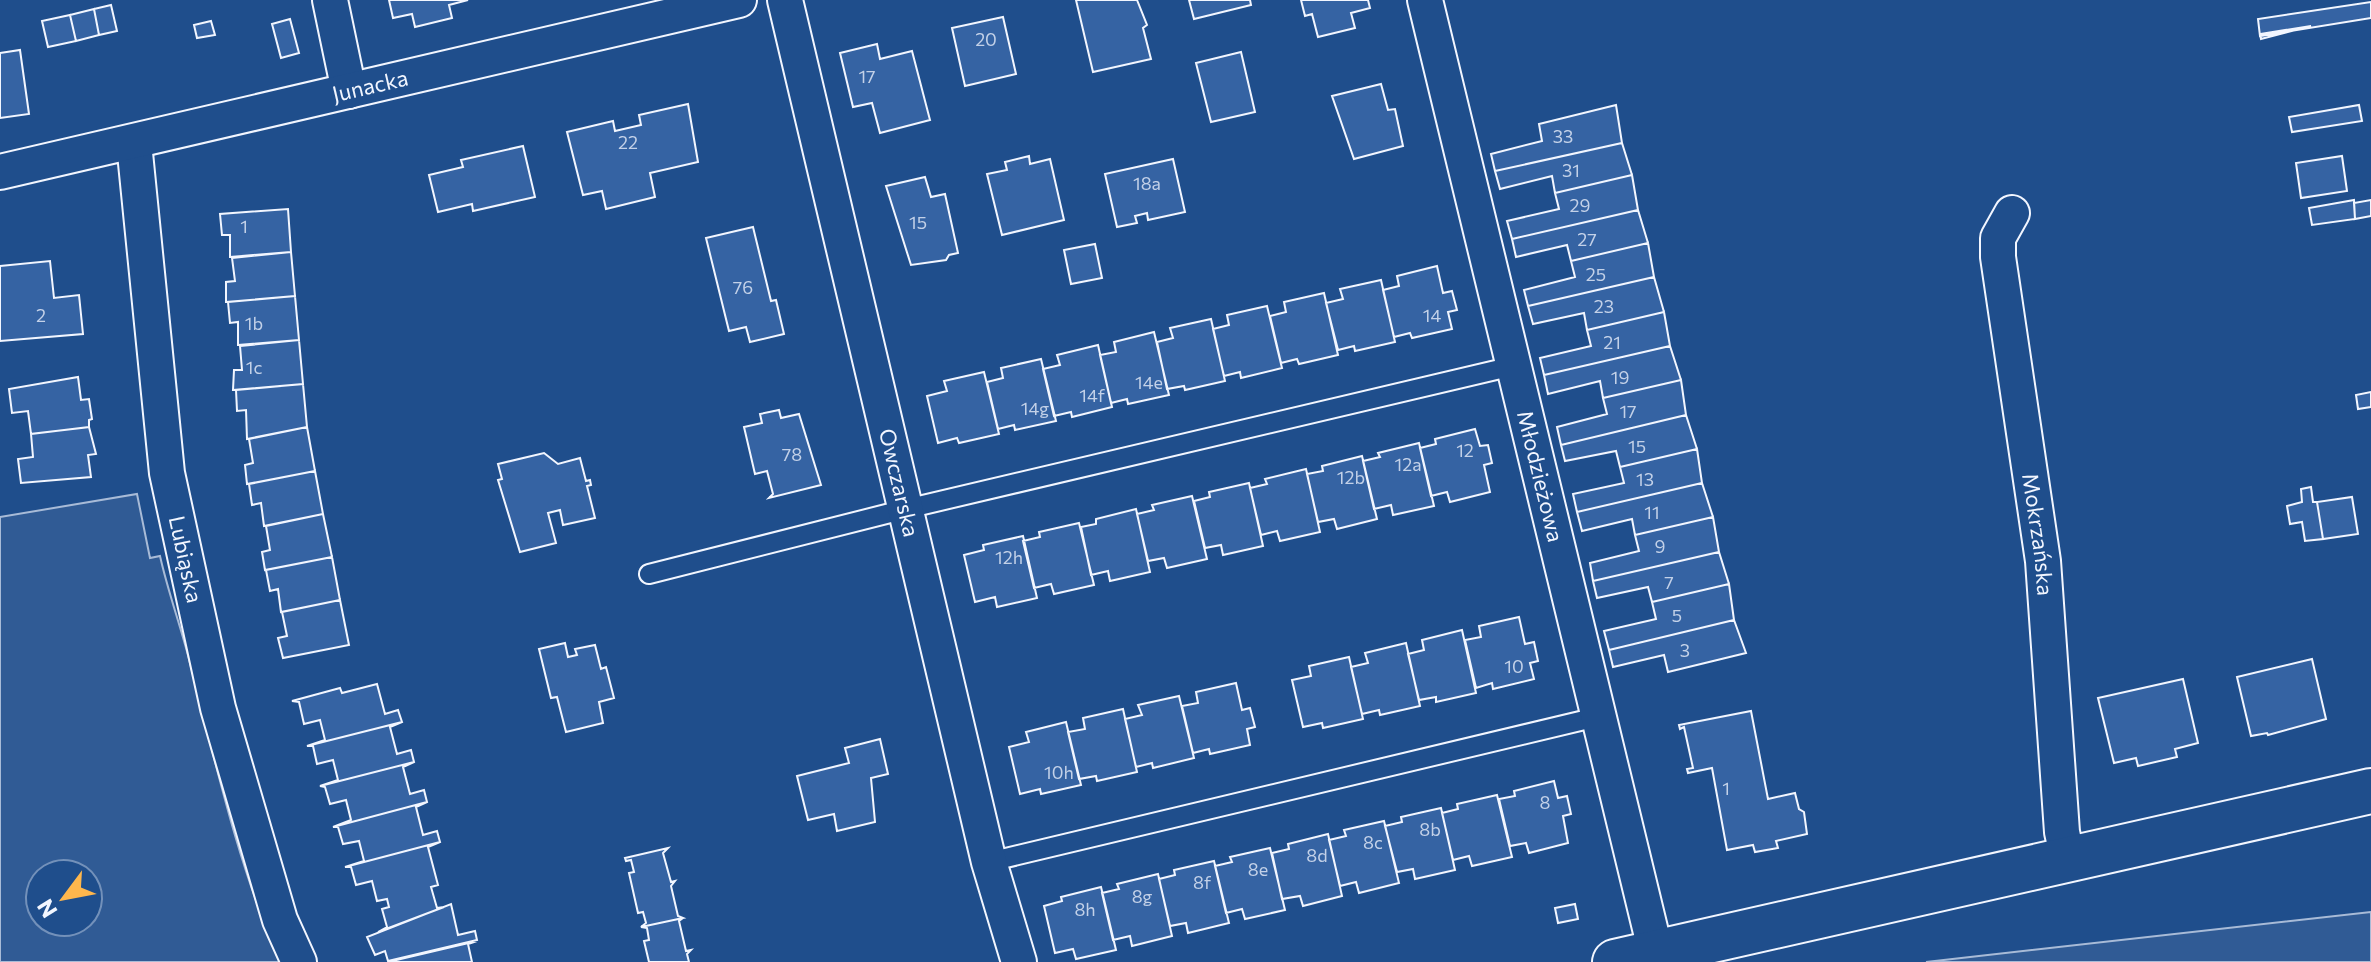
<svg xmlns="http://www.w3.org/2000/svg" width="2371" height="962" viewBox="0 0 2371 962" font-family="Commissioner,sans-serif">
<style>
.green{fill:#305b95;stroke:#a8bbd7;stroke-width:2;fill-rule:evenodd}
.building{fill:#3563a3;stroke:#f2f6ff;stroke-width:2}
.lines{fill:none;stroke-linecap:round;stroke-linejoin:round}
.lane-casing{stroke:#f2f6ff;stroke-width:22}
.street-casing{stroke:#f2f6ff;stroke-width:38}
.secondary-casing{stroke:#f2f6ff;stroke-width:48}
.lane{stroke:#1f4e8c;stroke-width:18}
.street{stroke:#1f4e8c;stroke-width:34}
.secondary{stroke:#1f4e8c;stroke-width:44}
.labels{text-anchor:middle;stroke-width:6;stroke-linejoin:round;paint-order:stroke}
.number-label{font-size:18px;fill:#c3d1e8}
.street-label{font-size:22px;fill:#f2f6ff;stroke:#1f4e8c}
</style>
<rect width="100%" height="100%" fill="#1f4e8c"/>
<path class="green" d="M137 494 150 558 160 556C168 592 181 627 190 663 216 765 238 865 280 962H0V517ZM40 874H88V922H40Z
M2371 912V962H1926Z"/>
<path class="building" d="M389 0H468L449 5 452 18 415 27 412 14 393 18Z
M1076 0H1137L1147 25 1143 28 1151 59 1093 72Z
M1189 0H1250L1251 5 1194 19Z
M1301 0H1368L1370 8 1351 13 1355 28 1318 37 1312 14 1305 16Z
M2371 2V18L2260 36 2258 19Z
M111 5 117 31 99 35 94 9Z
M94 9 99 35 76 41 70 15Z
M70 15 76 41 48 47 42 21Z
M1003 17 1016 74 965 86 952 28Z
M290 19 299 53 281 58 272 24Z
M211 21 215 35 197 38 194 25Z
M2311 26 2261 39 2260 34Z
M877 44 880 59 912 51 930 120 880 133 872 103 853 107 840 53Z
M20 50 29 114 0 118V53Z
M1241 52 1255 112 1211 122 1196 63Z
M1381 84 1388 110 1395 109 1403 146 1354 159 1332 96Z
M688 104 698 162 650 173 655 197 606 209 602 191 583 195 567 132 613 121 615 131 641 125 639 115Z
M1616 105 1622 143 1495 171 1491 154 1542 141 1539 124Z
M2359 105 2362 121 2292 132 2289 117Z
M1622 143 1632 175 1555 193 1552 176 1500 189 1495 171Z
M523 146 535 197 473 211 472 204 438 212 429 175 463 167 461 160Z
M1029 156 1030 164 1050 159 1064 220 1002 235 987 174 1007 170 1005 162Z
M2342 156 2347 191 2301 198 2296 163Z
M1173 159 1185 212 1148 220 1147 213 1135 216 1137 223 1117 227 1105 174Z
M1632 175 1638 210 1512 239 1507 221 1559 209 1555 193Z
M925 177 931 197 945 194 958 253 949 255 946 260 911 265 886 186Z
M2354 200 2355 219 2312 225 2309 208Z
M2371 200V216L2355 219 2354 203Z
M288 209 291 252 230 257V235H222L220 214Z
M1638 210 1648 243 1571 261 1567 245 1516 257 1512 239Z
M753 227 771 301 776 300 784 334 750 342 746 327 729 331 706 238Z
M1648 243 1654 277 1528 306 1524 290 1575 277 1571 261Z
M1095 244 1102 278 1071 284 1064 250Z
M291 252 295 296 226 302V282L235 281 232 258Z
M50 261 54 298 79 295 83 334 0 341V266Z
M1437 266 1443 293 1452 291 1457 310 1448 312 1452 329 1412 338 1410 333 1394 337 1383 290 1399 286 1397 276Z
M1654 277 1664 312 1587 330 1584 313 1533 324 1528 306Z
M1381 280 1395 342 1355 351 1354 346 1338 350 1326 303 1343 299 1340 289Z
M1324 293 1338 355 1299 364 1297 359 1281 363 1270 316 1286 312 1284 302Z
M295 296 299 340 238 345V322L230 323 228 302Z
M1267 306 1282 368 1241 378 1240 372 1224 376 1213 329 1229 325 1227 315Z
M1664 312 1670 346 1544 375 1540 358 1591 346 1587 330Z
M1211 319 1225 381 1185 390 1184 386 1167 389 1157 342 1173 338 1170 328Z
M1154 332 1169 395 1128 404 1127 399 1111 403 1100 355 1116 352 1114 342Z
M299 340 303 384 233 390 234 370H242L240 346Z
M1098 345 1112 407 1072 417 1071 412 1054 416 1043 369 1060 365 1057 355Z
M1670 346 1681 380 1603 398 1600 381 1548 394 1544 375Z
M1041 359 1056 421 1015 430 1014 425 998 429 987 382 1003 378 1001 368Z
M984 372 999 434 959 443 957 438 938 443 927 396 947 391 944 381Z
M78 377 81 400 89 399 92 419 89 420V427L31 434 28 411 12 413 9 389Z
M1681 380 1686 415 1561 445 1557 427 1607 414 1603 398Z
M303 384 307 427 247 439 246 410 237 411 236 390Z
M2371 392V407L2358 409 2356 395Z
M779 410 781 418 799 414 821 485 769 498 773 494 767 471 755 474 744 427 762 423 760 414Z
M1686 415 1697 449 1620 467 1616 451 1565 461 1561 445Z
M89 427 96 454 88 455 91 477 21 483 18 459 33 457 31 434Z
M307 427 315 471 247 484 245 465 253 463 249 439Z
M1475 429 1480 446 1488 445 1492 463 1484 465 1490 492 1450 502 1447 492 1431 496 1420 448 1436 444 1435 439Z
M1419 443 1434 506 1393 515 1391 505 1374 509 1363 461 1380 457 1378 453Z
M1697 449 1702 483 1577 512 1573 494 1624 483 1620 467Z
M544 453 558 464 580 458 586 481 590 480 591 485 587 486 595 518 563 525 560 510 548 513 556 543 520 552 498 480 502 479 498 464Z
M1362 456 1377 519 1337 529 1334 519 1318 522 1307 474 1323 471 1322 466Z
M1306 469 1320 532 1280 541 1277 531 1261 535 1250 488 1267 484 1265 479Z
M315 471 323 514 264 526 261 503 252 505 249 484Z
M1249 483 1263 546 1223 555 1221 545 1205 548 1194 501 1210 497 1209 492Z
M1702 483 1713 517 1635 535 1632 519 1582 531 1577 512Z
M2311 487 2313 502H2317L2323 539 2305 541 2302 522 2290 524 2287 506 2302 502 2301 489Z
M1192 496 1207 559 1167 568 1164 558 1148 561 1137 514 1154 510 1152 505Z
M2352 497 2358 534 2323 539 2317 502Z
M1136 509 1150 572 1110 581 1108 571 1091 575 1081 527 1096 524V519Z
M323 514 332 557 265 570 262 552 270 550 266 526Z
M1713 517 1719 552 1593 581 1590 563 1639 551 1635 535Z
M1079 523 1094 585 1054 594 1051 584 1034 588 1023 541 1040 537 1039 532Z
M1023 536 1037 598 997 607 995 597 975 602 964 555 984 550 983 545Z
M1719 552 1729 584 1652 602 1648 587 1597 598 1593 581Z
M332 557 340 600 281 612 278 589 270 591 266 570Z
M1729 584 1734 620 1609 650 1604 631 1656 619 1652 602Z
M340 600 349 645 283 658 278 638 287 636 282 612Z
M1519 617 1525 644 1534 642 1538 661 1530 663 1534 679 1493 689 1492 683 1476 688 1465 640 1481 637 1479 626Z
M1734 620 1746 653 1668 672 1664 655 1613 667 1609 650Z
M1462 630 1476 693 1436 702V697L1419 700 1408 654 1424 650 1422 640Z
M565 643 568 657 577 655 575 649 595 645 601 669 606 667 614 698 599 702 603 723 566 732 557 697 551 698 539 649Z
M1406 643 1420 706 1380 715 1379 710 1362 714 1351 667 1368 663 1365 653Z
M1349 657 1363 719 1323 728 1322 723 1303 727 1292 680 1311 676 1309 666Z
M2312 659 2326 719 2268 735 2267 733 2251 736 2237 677Z
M2183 679 2198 743 2175 749 2177 757 2138 766 2136 758 2114 763 2098 698Z
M1236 683 1242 710 1250 708 1255 727 1247 729 1250 745 1210 754 1209 749 1193 753 1182 706 1198 703 1196 692Z
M377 684 385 714 398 710 402 722 307 746 325 740 320 720 304 724 299 702 292 701 340 688 342 693Z
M1179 696 1194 758 1153 768 1152 763 1136 767 1125 719 1142 715 1138 705Z
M1123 709 1137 772 1097 781 1096 776 1079 779 1068 732 1085 729 1083 718Z
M1751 711 1768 799 1795 793 1799 809 1804 812 1807 834 1776 841 1778 848 1755 852 1753 845 1727 850 1712 768 1688 773 1687 769 1693 768 1684 727 1680 729 1679 725Z
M402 722 390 727 397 754 411 750 414 762 320 786 338 780 333 760 317 764 313 746H307Z
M1066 722 1081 785 1041 794 1040 789 1020 794 1009 747 1029 742 1026 732Z
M880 739 888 774 871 778 875 822 837 831 834 814 808 820 797 776 849 763 845 748Z
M414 762 403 767 410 794 424 790 427 802 333 827 351 820 346 800 330 804 325 787 320 786Z
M1554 781 1558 798 1567 796 1571 814 1563 816 1568 843 1529 853 1526 843 1510 846 1499 799 1515 796 1514 791Z
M1497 795 1512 857 1472 866 1469 856 1453 860 1442 813 1458 809 1457 804Z
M427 802 416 807 423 835 437 831 440 842 345 867 364 861 359 841 343 844 338 827H333Z
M1441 808 1455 870 1415 879 1413 869 1397 872 1385 826 1402 822 1401 817Z
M1384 821 1399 883 1359 893 1356 882 1340 886 1329 840 1346 836 1344 830Z
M1328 834 1342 896 1303 906 1300 896 1282 899 1272 853 1289 849 1288 844Z
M440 842 428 847 438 885 431 887 437 908 444 907 378 932 387 927 382 909 389 907 387 899 377 901 372 881 356 885 351 867H345Z
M668 848 663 853 671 882 675 881 671 886 678 916 683 918 641 927 646 923 643 912 638 913 629 873 634 872 631 860 626 861 625 858Z
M1270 848 1285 910 1245 919 1242 909 1226 913 1215 866 1232 862 1230 857Z
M1214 861 1229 923 1188 933 1186 923 1170 926 1159 879 1175 875 1174 870Z
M1158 874 1172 936 1132 946 1130 936 1113 940 1102 893 1119 889 1117 884Z
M1101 887 1116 950 1076 959 1073 949 1055 953 1044 906 1062 901 1061 897Z
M451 904 458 935 475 931 477 940 388 961 385 951 375 955 367 937Z
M1575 904 1578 919 1558 923 1555 908Z
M683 918 679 921 686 951 691 950 687 954 689 962H649L644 941 649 940 647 928 641 927Z
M477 941 468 944 472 962H388Z"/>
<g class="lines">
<g class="lane-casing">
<path id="lane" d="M649 574 906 509 1513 366
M989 862 1597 717"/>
</g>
<g class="street-casing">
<g id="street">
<path d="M330 0 349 91"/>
<path id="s1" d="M785 0 989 862 1019 962"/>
<path id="s2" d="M1425 0 1656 953"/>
<path id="s3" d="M134 143 167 473 218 708 280 920 299 962"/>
<path id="s4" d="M0 172 739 0"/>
<path id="s5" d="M2012 213 1998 238V257L2043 561 2062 832 2068 860"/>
</g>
</g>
<g class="secondary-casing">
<path id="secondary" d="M1615 962 2371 791"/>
</g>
<use href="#lane" class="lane"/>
<use href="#street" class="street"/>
<use href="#secondary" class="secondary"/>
</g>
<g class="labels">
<g class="number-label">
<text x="986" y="46">20</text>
<text x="867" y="83">17</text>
<text x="1563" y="143">33</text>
<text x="628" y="149">22</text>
<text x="1571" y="177">31</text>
<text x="1147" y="190">18a</text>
<text x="1580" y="212">29</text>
<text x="918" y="229">15</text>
<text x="244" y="233">1</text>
<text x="1587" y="246">27</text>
<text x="1596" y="281">25</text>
<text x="743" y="294">76</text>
<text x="1604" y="313">23</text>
<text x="41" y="322">2</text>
<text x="1432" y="322">14</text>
<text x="254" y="330">1b</text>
<text x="1612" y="349">21</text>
<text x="254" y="374">1c</text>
<text x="1620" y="384">19</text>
<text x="1149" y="389">14e</text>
<text x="1092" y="402">14f</text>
<text x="1035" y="415">14g</text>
<text x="1628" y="418">17</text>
<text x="1637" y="453">15</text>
<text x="1465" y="457">12</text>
<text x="792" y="461">78</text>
<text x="1408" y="471">12a</text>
<text x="1351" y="484">12b</text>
<text x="1645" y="486">13</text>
<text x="1652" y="519">11</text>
<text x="1660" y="553">9</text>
<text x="1009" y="564">12h</text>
<text x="1669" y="589">7</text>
<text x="1677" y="622">5</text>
<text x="1685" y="657">3</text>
<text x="1514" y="673">10</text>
<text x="1059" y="779">10h</text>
<text x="1726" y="795">1</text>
<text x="1545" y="809">8</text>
<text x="1430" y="836">8b</text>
<text x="1373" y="849">8c</text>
<text x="1317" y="862">8d</text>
<text x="1258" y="876">8e</text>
<text x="1202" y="889">8f</text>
<text x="1142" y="903">8g</text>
<text x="1085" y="916">8h</text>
</g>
<g class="street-label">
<text dy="8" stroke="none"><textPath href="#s4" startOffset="380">Junacka</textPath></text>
<text dy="8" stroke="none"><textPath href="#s2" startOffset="490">Młodzieżowa</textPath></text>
<text dy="8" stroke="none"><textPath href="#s1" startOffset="496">Owczarska</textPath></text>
<text dy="8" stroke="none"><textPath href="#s5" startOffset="328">Mokrzańska</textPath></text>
<text dy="8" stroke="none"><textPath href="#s3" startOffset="420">Lubiąska</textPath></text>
</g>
</g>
<g transform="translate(64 898) rotate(238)"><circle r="38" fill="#1f4e8c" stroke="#7391ba" stroke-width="2"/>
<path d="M0-6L14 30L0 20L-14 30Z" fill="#ffb74d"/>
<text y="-12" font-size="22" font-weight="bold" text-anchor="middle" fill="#f2f6ff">N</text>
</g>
</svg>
